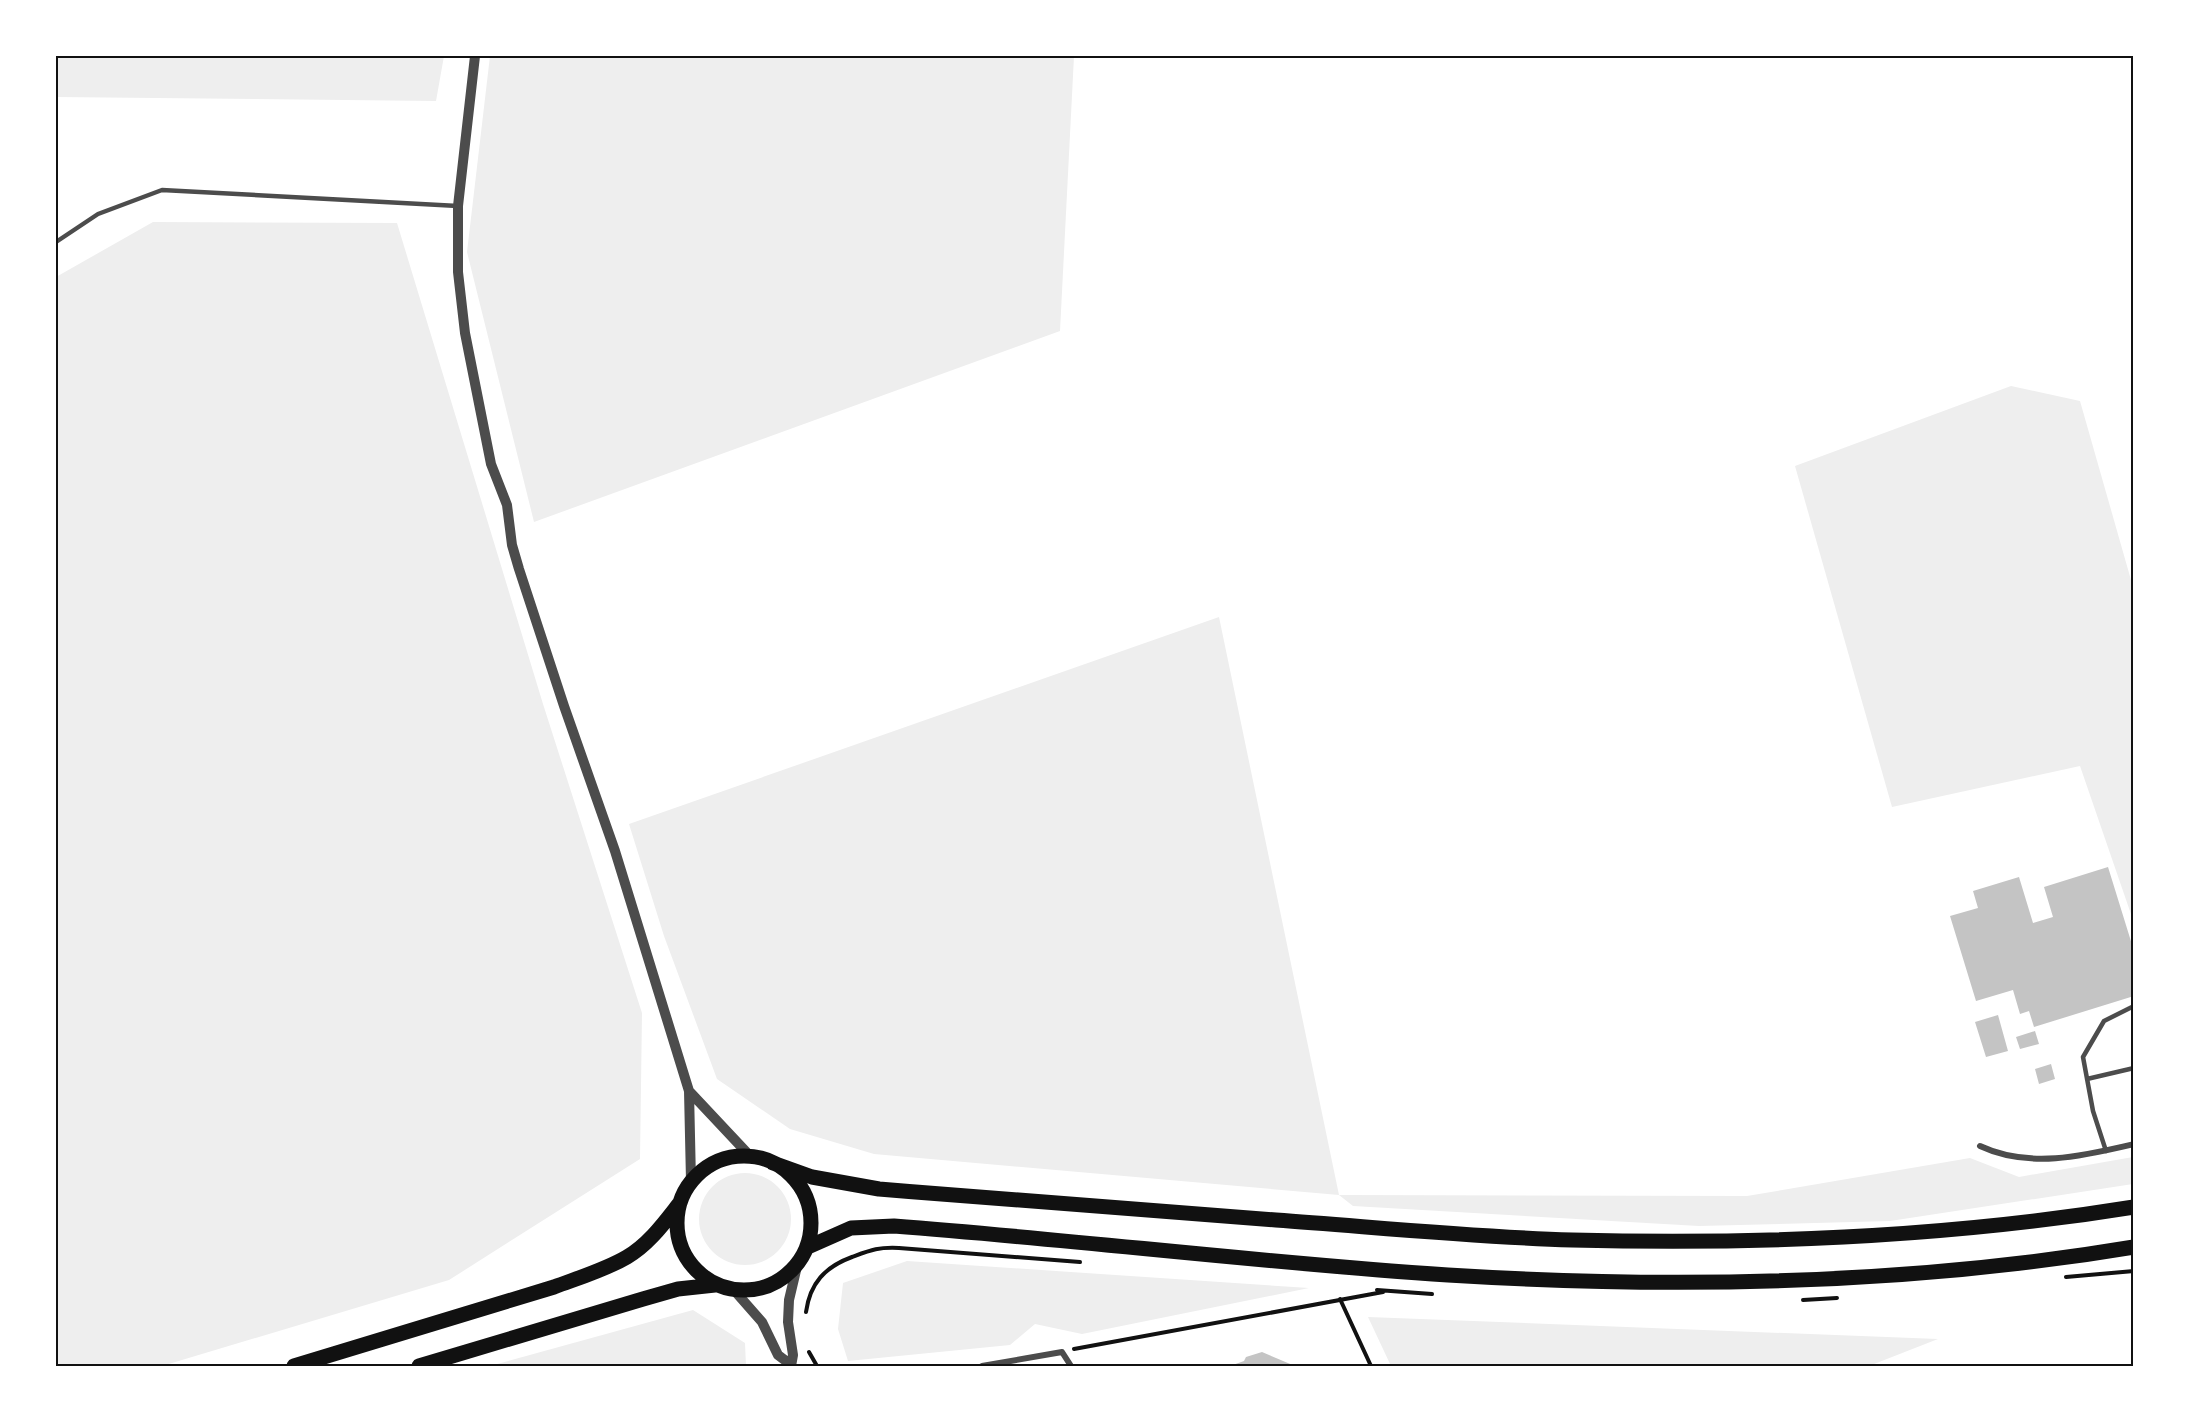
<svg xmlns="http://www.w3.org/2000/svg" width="2189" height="1422" viewBox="0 0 2189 1422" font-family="'Golos Text',sans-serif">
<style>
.green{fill:#eee}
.building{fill:#c4c4c4}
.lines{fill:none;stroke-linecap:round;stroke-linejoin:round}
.path{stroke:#111;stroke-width:4}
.service{stroke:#4c4c4c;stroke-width:4.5}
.minor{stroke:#4c4c4c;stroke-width:6}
.tertiary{stroke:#4c4c4c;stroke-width:10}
.primary{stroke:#111;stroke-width:15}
.neatline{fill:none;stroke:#111;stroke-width:2}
</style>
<rect width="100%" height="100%" fill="#fff"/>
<path class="green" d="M56 56H444L436 101 56 97Z
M490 56H1074L1060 331 534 522 467 252Z
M153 222 397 223 543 704 642 1013 640 1159 449 1280 162 1366H56V277Z
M2011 386 2080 401 2133 587V920L2080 766 1892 807 1795 466Z
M1219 617 1339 1195 1747 1196 1970 1158 2019 1177 2133 1157V1184L1890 1221 1699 1226 1353 1206 1339 1195 874 1154 790 1129 717 1079 664 936 629 824Z
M699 1219a46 46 0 1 1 92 0a46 46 0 1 1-92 0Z
M907 1261 1309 1288 1082 1334 1035 1324 1010 1345 848 1361 838 1329 843 1283Z
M693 1310 745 1343 746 1366H490Z
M1368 1317 1938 1339 1869 1366H1391Z"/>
<path class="building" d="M2108 867 2134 951V996L2034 1027 2029 1011 2020 1014 2013 990 1976 1001 1950 916 1978 908 1973 891 2019 877 2033 923 2053 917 2044 887Z
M1998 1015 2008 1051 1986 1057 1975 1022Z
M2035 1031 2039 1044 2020 1049 2016 1037Z
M2051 1064 2055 1079 2039 1084 2035 1069Z
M1262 1352 1295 1366H1230L1244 1361 1246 1357Z"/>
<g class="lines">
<path class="path" d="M2066 1277 2134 1271
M1377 1290 1432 1294
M1340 1299 1371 1366
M1803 1300 1837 1298
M806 1312C810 1283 825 1267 852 1257 871 1250 878 1247 899 1248L1080 1262
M1074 1349 1383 1292
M809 1352 817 1366"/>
<path class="service" d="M56 242 98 214 162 190 458 206
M2087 1079 2134 1068
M2106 1151 2093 1111 2083 1057 2104 1021 2134 1006"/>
<path class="minor" d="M1980 1146C2029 1169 2083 1156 2134 1144
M982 1366 1062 1352 1071 1366"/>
<path class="tertiary" d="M475 56 458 206V272L465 333 491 464 507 505 512 545 519 569 564 706 615 851 689 1091 691 1181
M689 1091 750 1156
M733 1289 762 1322 778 1355 790 1364
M791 1366 793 1355 788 1322 789 1300 798 1262"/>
<path class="primary" d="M677 1223a67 67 0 1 1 134 0a67 67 0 1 1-134 0Z
M773 1163 812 1177 879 1189C1011 1200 1143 1210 1276 1220 1374 1227 1474 1237 1572 1240 1760 1245 1949 1237 2134 1207
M808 1247 851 1228 894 1226C1079 1240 1263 1263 1448 1275 1676 1289 1908 1285 2134 1247
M294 1366 554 1287C578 1278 605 1270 627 1257 649 1244 664 1223 679 1204
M419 1366 643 1299 678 1289 715 1285"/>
</g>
<rect width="2189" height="1422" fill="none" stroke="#ffffff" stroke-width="114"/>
<rect x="57" y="57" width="2075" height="1308" class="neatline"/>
</svg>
